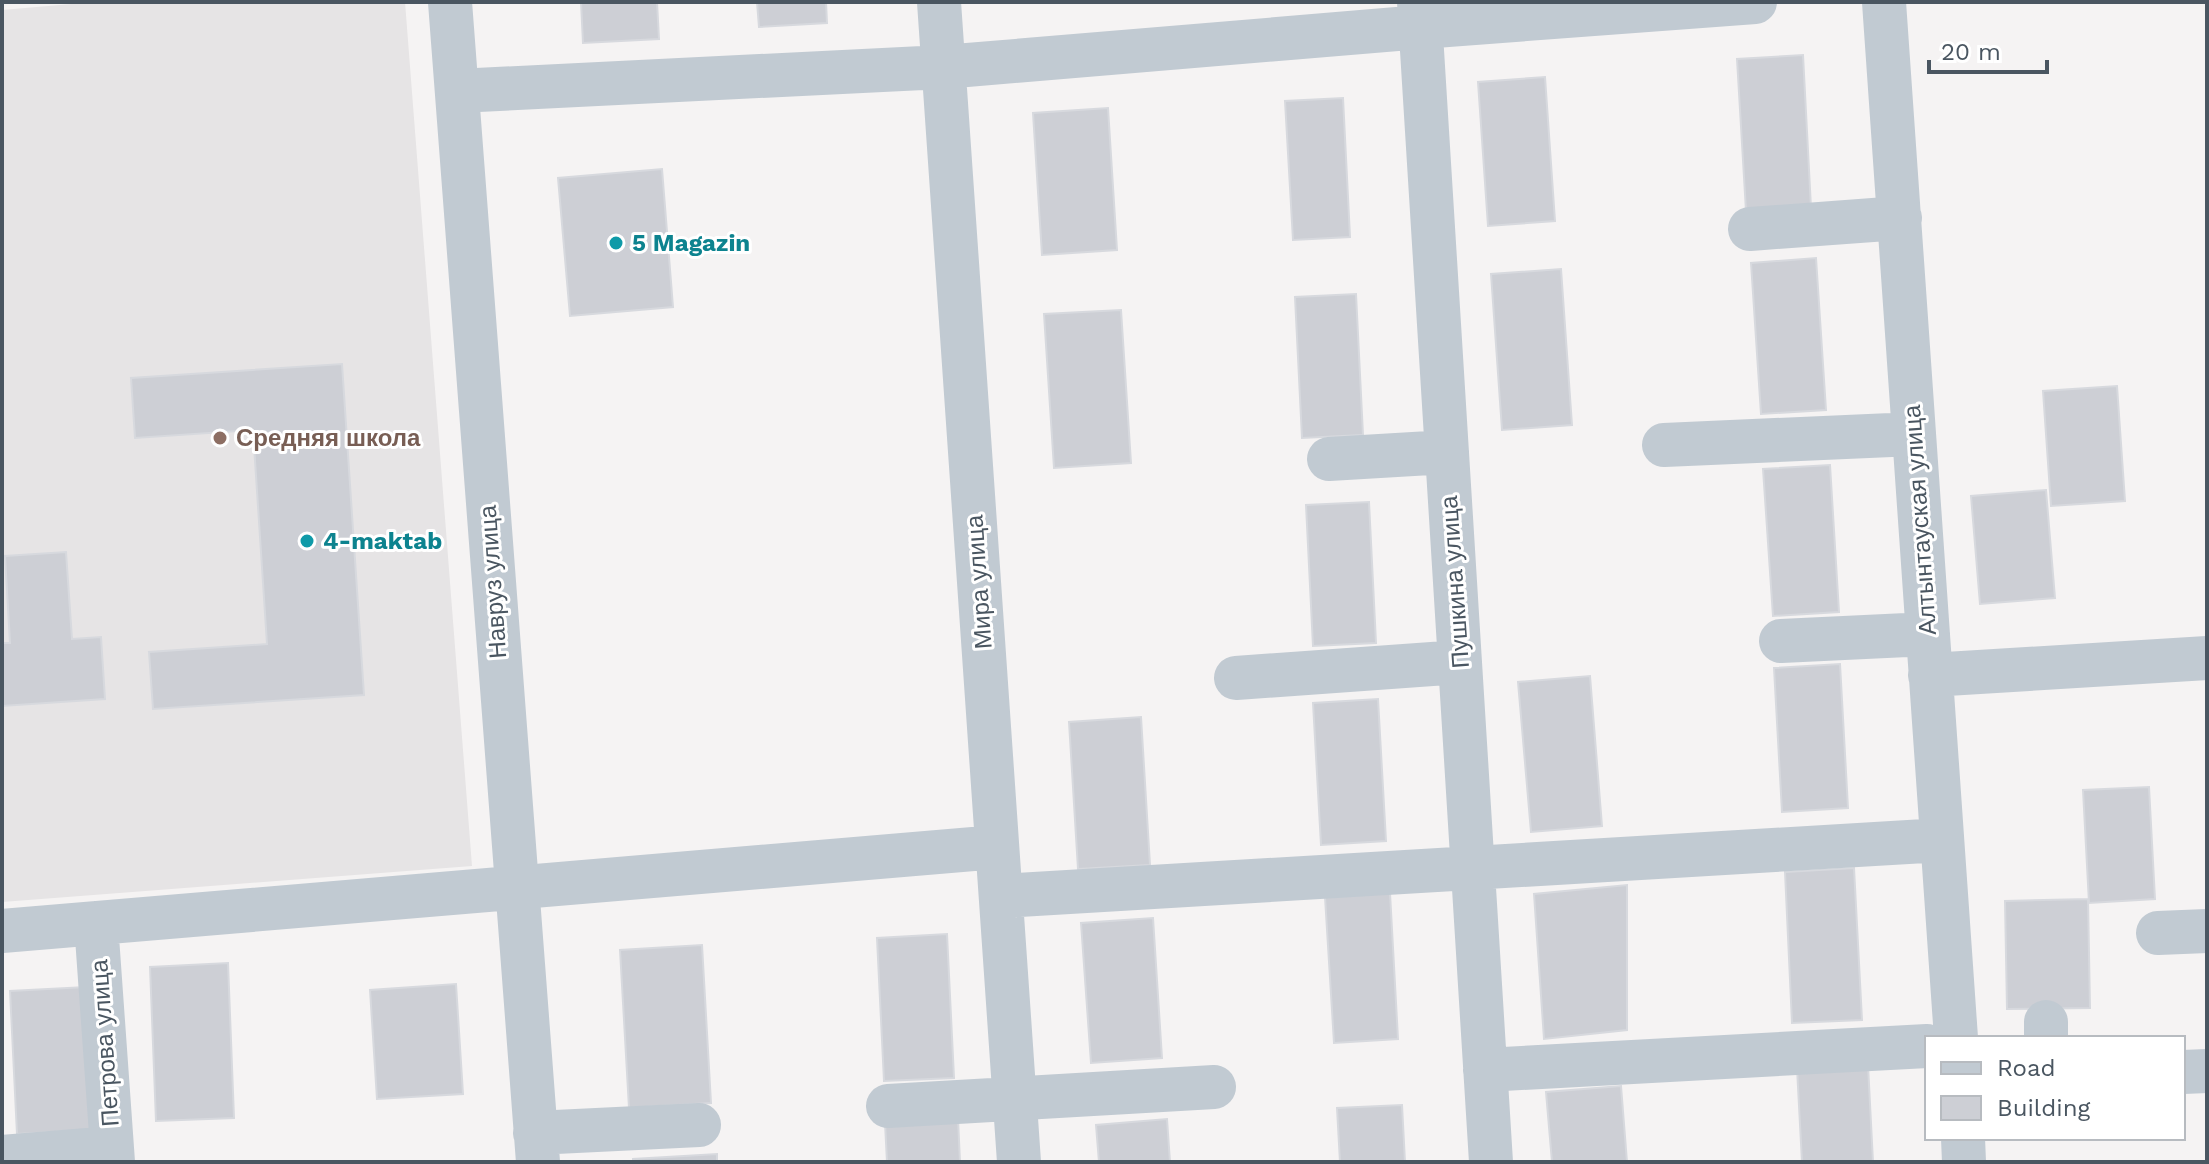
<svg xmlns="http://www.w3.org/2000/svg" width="2209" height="1164" viewBox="0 0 2209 1164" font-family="'Work Sans',sans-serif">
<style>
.education{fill:#e6e4e5}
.building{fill:#cdcfd5;stroke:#d7d9de;stroke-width:2}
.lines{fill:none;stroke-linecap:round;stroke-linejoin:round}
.minor{stroke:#c1cad2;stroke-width:44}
.culture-dot{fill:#0f9aa8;stroke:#fff;stroke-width:3}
.education-dot{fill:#8d6e63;stroke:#fff;stroke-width:3}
.labels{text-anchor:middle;stroke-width:6;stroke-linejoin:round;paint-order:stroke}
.culture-label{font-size:24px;font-weight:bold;fill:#0d838f;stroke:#fff;text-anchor:start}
.education-label{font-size:24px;font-weight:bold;fill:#785e54;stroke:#fff;text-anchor:start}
.street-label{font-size:24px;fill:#4a5661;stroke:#fff}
</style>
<rect width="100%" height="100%" fill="#f5f3f3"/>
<path class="education" d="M94 2H405L472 866 2 902V10Z"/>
<path class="building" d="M581 2H657L659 39 583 43Z
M757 2H826L827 23 759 27Z
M1803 55 1811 208 1746 211 1737 59Z
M1545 77 1555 221 1488 226 1478 82Z
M1343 98 1350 237 1293 240 1285 101Z
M1108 108 1117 250 1042 255 1033 113Z
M662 169 673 307 570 316 558 178Z
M1816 258 1826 410 1761 414 1751 263Z
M1561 269 1572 425 1502 430 1491 274Z
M1356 294 1363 435 1302 438 1295 297Z
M1121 310 1131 463 1054 468 1044 314Z
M342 364 364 695 153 709 149 652 267 644 253 430 135 438 131 378Z
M2117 386 2125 501 2051 506 2043 391Z
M1830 465 1839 612 1773 616 1763 469Z
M2046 490 2055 598 1980 604 1971 496Z
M1369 502 1376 643 1313 646 1306 505Z
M66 552 72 639 101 637 105 699 2 706V643H10L5 556Z
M1840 664 1848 808 1782 812 1774 668Z
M1590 676 1602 826 1531 832 1518 682Z
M1378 699 1386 841 1321 845 1313 703Z
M1141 717 1150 865 1078 869 1069 722Z
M2149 787 2155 899 2089 903 2083 790Z
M1854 868 1862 1020 1792 1023 1785 872Z
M1627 885V1030L1544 1039 1534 894Z
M1390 893 1398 1039 1334 1043 1325 897Z
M2088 899 2090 1008 2007 1009 2005 901Z
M1153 918 1162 1058 1091 1063 1081 923Z
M947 934 954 1078 884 1081 877 938Z
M702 945 711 1103 629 1108 620 950Z
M228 963 234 1118 156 1121 150 967Z
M456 984 463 1094 377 1099 370 990Z
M86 987 92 1130 17 1134 10 991Z
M1868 1065 1873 1162H1802L1797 1068Z
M1621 1086 1627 1162H1552L1546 1092Z
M1402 1105 1405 1162H1340L1337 1108Z
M958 1119 960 1162H887L885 1123Z
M1167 1119 1170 1162H1099L1096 1125Z
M717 1154V1162H633V1159Z"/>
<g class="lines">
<path class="minor" d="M450 2 538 1162
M939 2 1019 1162
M1419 2 1491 1162
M1884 2 1956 1038
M457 91 943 67 1421 27 1755 2
M1750 229 1900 218
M1664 445 1914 434
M1329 459 1447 452
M1781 641 1928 634
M1930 675 2207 658
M1236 678 1460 662
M1001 896 1942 840
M96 923 113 1162
M2 931 997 847
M2158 933 2207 931
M2046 1022V1038
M1485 1070 1927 1046
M2183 1072 2207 1071
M888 1106 1214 1087
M535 1133 699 1125
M1963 1138 1964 1162
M2 1157 112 1148"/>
</g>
<g class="culture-dot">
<circle cx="616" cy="243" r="8"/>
<circle cx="307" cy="541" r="8"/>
</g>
<circle class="education-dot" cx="220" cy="438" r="8"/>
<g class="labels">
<g class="culture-label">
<text x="632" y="251">5 Magazin</text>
<text x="323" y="549">4-maktab</text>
</g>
<g class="education-label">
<text x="236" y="446">Средняя школа</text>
</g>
<g class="street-label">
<text transform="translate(1920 520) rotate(-94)" y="8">Алтынтауская улица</text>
<text transform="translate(493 582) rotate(-94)" y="8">Навруз улица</text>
<text transform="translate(979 582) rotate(-94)" y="8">Мира улица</text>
<text transform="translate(1455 582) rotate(-94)" y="8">Пушкина улица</text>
<text transform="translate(105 1043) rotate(-94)" y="8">Петрова улица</text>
</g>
</g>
<rect width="2209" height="1164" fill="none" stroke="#4a5661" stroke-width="8"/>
<rect x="1925" y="1036" width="260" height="104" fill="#ffffff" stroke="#b7bbc0" stroke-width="2"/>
<rect x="1941" y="1062" width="40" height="12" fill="#c1cad2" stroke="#b7bbc0" stroke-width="2"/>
<text x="1997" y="1076" font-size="24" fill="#4a5661">Road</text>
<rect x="1941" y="1096" width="40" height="24" fill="#cdcfd5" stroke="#b7bbc0" stroke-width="2"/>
<text x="1997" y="1116" font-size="24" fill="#4a5661">Building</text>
<path d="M1929 60v12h118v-12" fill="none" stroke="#4a5661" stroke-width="4"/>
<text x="1941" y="60" font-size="24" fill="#4a5661" stroke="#ffffff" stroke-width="6" paint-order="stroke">20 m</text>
</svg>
